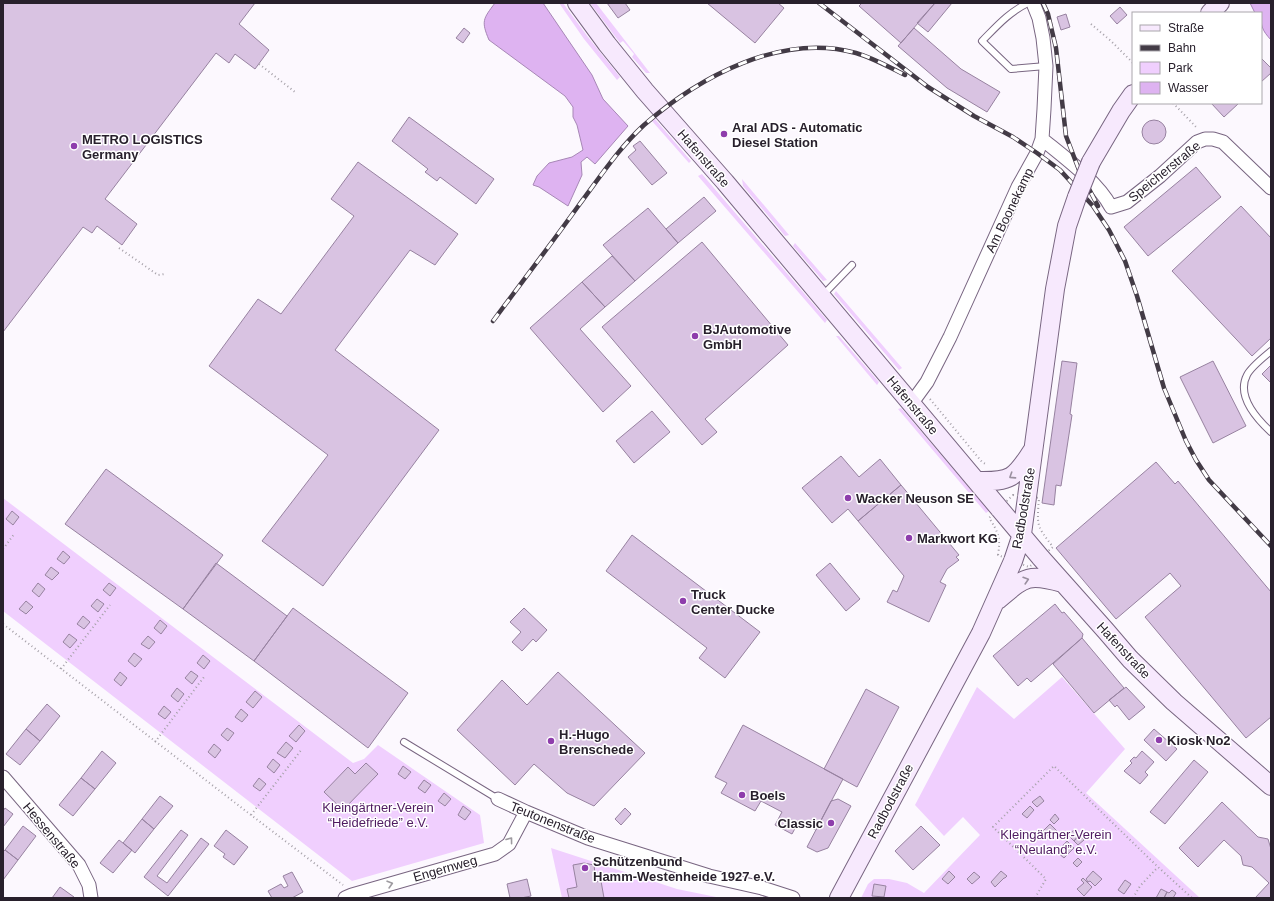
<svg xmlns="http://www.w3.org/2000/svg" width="1274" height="901" viewBox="0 0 1274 901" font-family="Helvetica,sans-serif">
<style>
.green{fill:#f0cffe}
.water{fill:#deb3f1;stroke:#a787b6}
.building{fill:#d9c3e2;stroke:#9782a0}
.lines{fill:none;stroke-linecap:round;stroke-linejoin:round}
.lane-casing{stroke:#786581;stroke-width:8}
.street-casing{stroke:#786581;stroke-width:15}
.secondary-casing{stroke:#786581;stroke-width:20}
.path{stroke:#a5a0a8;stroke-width:2;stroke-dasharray:1 3;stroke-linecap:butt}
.lane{stroke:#fff;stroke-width:6}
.street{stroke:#fff;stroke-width:13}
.secondary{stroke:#f7e9fd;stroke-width:18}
.rail-casing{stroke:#433b46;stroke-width:4.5}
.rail{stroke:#fff;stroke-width:3;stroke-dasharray:9;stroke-linecap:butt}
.secondary-bridge-casing{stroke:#786581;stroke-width:20;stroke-linecap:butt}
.secondary-bridge{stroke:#f7e9fd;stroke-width:18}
.oneway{stroke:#9a8f9f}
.oneway2{stroke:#9e9ba0}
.poi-dot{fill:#8e3dac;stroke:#fff;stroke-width:1.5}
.labels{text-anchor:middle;stroke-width:3;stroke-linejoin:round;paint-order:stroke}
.poi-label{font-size:13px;font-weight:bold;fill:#28202c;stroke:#fff;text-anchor:start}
.street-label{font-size:13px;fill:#28202c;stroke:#fff}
.park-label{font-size:13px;fill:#4f1a61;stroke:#fff}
</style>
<rect width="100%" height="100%" fill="#fcf8fe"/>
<path class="green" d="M559 3H563L588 37 620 77 617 80 584 39Z
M590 3H596L650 73H646L632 57 634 54 623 41 620 43Z
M655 119 691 161 689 163 652 121Z
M702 174 827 320 825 323 698 176Z
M742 179 789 235 785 236 743 186Z
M795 243 827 280 823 281 793 246Z
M836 291 902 368 899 370 834 294Z
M836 336H839L879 382 877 385Z
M901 408 989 511 986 513 898 409Z
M3 498 353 763 364 759 378 745 480 815 484 843 352 881 3 611Z
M1062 677 1125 749 1086 793 1200 898H861L868 884 874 879H889L907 883 924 893 980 835 963 817 944 836 915 805 977 687 1014 719Z
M551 848 677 889 721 898H562Z"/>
<path class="water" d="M495 3H543L592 75 603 99 628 126 595 164 587 157 581 162 582 175 568 206 539 187 533 185 537 176 549 163 572 157 583 150 577 125 573 117V107L565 96 489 40C481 21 483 19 495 3Z
M1250 3H1271V40C1262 30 1261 27 1261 13H1255Z"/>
<path class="building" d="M3 3H255L239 24 269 50 255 69 235 54 229 63 216 53 105 199 137 224 122 245 97 226 92 233 83 227 3 332Z
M607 3H625L630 10 618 18Z
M707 3H778L784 8 755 43Z
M862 3H935L901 43 859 6Z
M935 3H952L928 32 917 23Z
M1120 7 1127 15 1117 24 1110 16Z
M1066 14 1070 27 1061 30 1057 17Z
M464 28 470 33 463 43 456 38Z
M914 28 961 69 1000 92 987 112 947 88 898 46Z
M1261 58 1271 68V73L1261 82Z
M1211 103H1239L1224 117Z
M409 117 494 179 476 204 440 177 437 181 425 172 428 169 392 141Z
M1142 132a12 12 0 1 1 24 0a12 12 0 1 1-24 0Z
M640 141 667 173 652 185 628 157 636 150 633 146Z
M358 162 458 234 435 265 410 250 335 350 439 430 323 586 262 541 328 455 209 366 258 299 281 314 354 216 331 199Z
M1196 167 1221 197 1148 256 1124 227Z
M704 197 716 211 678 243 666 229Z
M1241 206 1271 238V338L1252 356 1172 271Z
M648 208 678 243 635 281 603 245Z
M702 242 788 345 705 419 717 432 702 445 602 327Z
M612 256 635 281 605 307 582 282Z
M582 282 605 307 580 329 631 386 603 412 530 328Z
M1062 361 1077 363 1070 414 1072 415 1061 486 1056 485 1054 505 1042 503Z
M1213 361 1246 426 1213 443 1180 377Z
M1271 365V383L1262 374Z
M652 411 670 432 634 463 616 441Z
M841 456 859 477 880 459 901 485 858 521 848 509 832 523 802 488Z
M1156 462 1175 484 1178 481 1271 592V717L1246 738 1145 617 1181 586 1170 573 1116 619 1056 548Z
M106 469 223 555 183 609 65 524Z
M901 485 959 555 956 557 959 560 947 569 940 582 946 585 929 622 887 602 893 590 897 592 904 576 858 521Z
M12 511 19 517 13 525 6 519Z
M632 535 760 632 725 678 699 658 707 648 606 571Z
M63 551 70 557 64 564 57 559Z
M216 563 287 616 254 661 183 609Z
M830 563 860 599 846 611 816 575Z
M51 567 59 573 52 580 45 575Z
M38 583 45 589 39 597 32 591Z
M109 583 116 588 110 596 103 590Z
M97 599 104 604 98 612 91 606Z
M26 601 33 607 26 614 19 609Z
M1055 604 1062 613 1064 612 1083 634 1082 638 1031 682 1027 678 1018 686 993 656Z
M293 608 408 693 368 748 254 661Z
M524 608 547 630 536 642 533 639 522 651 512 642 521 632 510 622Z
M83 616 90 622 84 629 77 624Z
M160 620 167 626 161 634 154 628Z
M69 634 77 640 70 648 63 642Z
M148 636 155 642 149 649 141 644Z
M1082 638 1124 688 1094 713 1053 664Z
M134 653 142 659 135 667 128 661Z
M203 655 210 661 204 669 197 663Z
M191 671 198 676 192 684 185 678Z
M120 672 127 678 121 686 114 680Z
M558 672 645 753 594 806 567 793 534 764 515 785 457 730 502 680 527 705Z
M1126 687 1145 707 1129 720 1117 705 1115 707 1109 700Z
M177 688 184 694 178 702 171 696Z
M866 689 899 707 857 787 824 769Z
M255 691 262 697 253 708 246 702Z
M47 704 60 716 40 741 26 729Z
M164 706 171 712 165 719 158 714Z
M241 709 248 715 242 722 235 717Z
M299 725 305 731 296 742 289 736Z
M743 725 843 779 816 830 799 821 792 834 775 825 782 812 761 801 755 811 721 793 727 783 715 777Z
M227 728 234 733 228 741 221 735Z
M26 729 40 741 20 765 6 754Z
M1154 729 1177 749 1166 761 1144 740Z
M286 742 293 748 285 758 277 753Z
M214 744 221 750 215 758 208 752Z
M102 751 116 763 95 789 81 778Z
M1142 751 1154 762 1145 772 1148 775 1140 784 1124 771 1132 763 1130 761 1134 757 1136 758Z
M273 759 280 765 274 773 267 767Z
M1194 760 1208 772 1165 824 1150 812Z
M366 763 378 774 343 810 324 792 348 767 355 774Z
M403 766 411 772 405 779 398 774Z
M81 778 95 789 73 816 59 805Z
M259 778 266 784 260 791 253 786Z
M424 780 431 785 425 793 418 788Z
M444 793 451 799 445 806 438 801Z
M160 796 173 806 154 829 142 819Z
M1040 796 1044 801 1037 807 1032 802Z
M838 799 851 806 828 848 817 852 807 847 831 801Z
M1222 802 1258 837 1268 839 1271 849V898H1255L1269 883 1252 867 1243 865 1241 856 1224 840 1198 867 1179 848Z
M463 806 471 812 465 820 458 815Z
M1030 806 1034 810 1027 818 1022 814Z
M5 808 13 814 3 827V811Z
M625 808 631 814 621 825 615 819Z
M1055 814 1059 819 1054 824 1050 820Z
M142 819 154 829 135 853 123 843Z
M1050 824 1057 831 1050 838 1043 831Z
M23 826 36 836 18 860 5 850Z
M921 826 940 845 913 870 895 851Z
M181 830 188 835 157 876 167 883 201 838 209 844 168 896 144 877Z
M226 830 248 847 234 865 223 857 225 854 214 846Z
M1074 830 1079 835 1074 841 1068 835Z
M1079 835 1084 840 1078 845 1074 841Z
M119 840 132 850 113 873 100 863Z
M1067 841 1074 848 1064 858 1057 852Z
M5 850 18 860 3 880V852Z
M1078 858 1082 862 1077 867 1073 863Z
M584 863 594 865 596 882 601 881 604 898H569L567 889 577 887 573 865Z
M949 871 955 877 948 884 942 879Z
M1001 871 1007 876 1005 878H1004L995 887 991 882Z
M1093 871 1102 879 1095 886 1090 881 1088 882 1086 879Z
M292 872 303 892 292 898H272L268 891 281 884 284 888 288 886 283 876Z
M974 872 980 877 972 884 967 879Z
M1083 878 1092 887 1084 896 1077 889 1084 883 1081 880Z
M527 879 531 896 521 898H510L507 884Z
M1125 880 1131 884 1124 894 1118 890Z
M874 884 886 886 884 897 872 896Z
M60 887 74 897 73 898H52Z
M1161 889 1167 892 1164 898H1156Z
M1172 890 1176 893 1173 898H1164L1167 892 1169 893Z"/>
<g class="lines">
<g class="lane-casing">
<path id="lane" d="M1028 3C1009 12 996 27 982 41L1011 69 1046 66
M822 296 852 265
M1271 351C1264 357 1251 367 1247 375 1236 396 1257 419 1271 432
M404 742 498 799"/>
</g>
<g class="street-casing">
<path id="street" d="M1042 139C1064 157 1097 181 1111 207L1127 202 1160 176 1197 142 1205 139H1213L1223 142 1271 188
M911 404 927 382 950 337 1018 187 1037 153 1042 139 1044 109 1046 66 1043 38 1039 18 1033 3
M3 777 79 865 89 885 91 898
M498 799 526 812 588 838 709 876 762 888 793 898
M345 898 352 895 495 854 509 844 526 812"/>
</g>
<g class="secondary-casing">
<path id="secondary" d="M577 3 607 44 645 91 725 182 1041 558 1106 631 1130 659 1174 702 1271 786
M1210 13 1220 3
M1091 162 1121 111 1133 94
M977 481C1011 482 1015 478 1032 451
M998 600C1025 577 1027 573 1063 583
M839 898 981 633 1013 561 1022 534 1027 497 1055 289 1067 226 1077 197"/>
</g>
<path class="path" d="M1091 24 1111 41 1133 63
M259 64 295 92
M1173 103 1197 128
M119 248 158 275 165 274
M930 399 982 462 987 465
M1013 495 1039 498C1037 526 1036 525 1053 547L1029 567 998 555C1001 539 998 531 989 518Z
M3 549 15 533
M3 624 251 815 343 885
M61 669 110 605
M155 742 204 677
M251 815 302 749
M1035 898 1046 879 993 827 1054 766 1158 867 1192 898
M1133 898 1140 886 1158 867"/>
<use href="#lane" class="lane"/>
<use href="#street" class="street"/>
<use href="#secondary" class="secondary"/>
<g class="rail-casing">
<path id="rail" d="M819 3 928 87 974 116 1013 137 1037 153 1060 170 1093 206 1109 230 1125 261 1137 296 1164 388 1186 441 1196 460 1209 480 1271 546
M1043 3 1048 14 1056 48 1066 136 1079 170 1098 206
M493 321C522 282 551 244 579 205 600 177 619 148 644 125 699 77 781 32 856 53 873 58 889 67 905 75"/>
</g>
<use href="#rail" class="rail"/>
<g class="secondary-bridge-casing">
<path id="secondary-bridge" d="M1077 197 1091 162"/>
</g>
<use href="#secondary-bridge" class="secondary-bridge"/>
</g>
<defs><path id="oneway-chevron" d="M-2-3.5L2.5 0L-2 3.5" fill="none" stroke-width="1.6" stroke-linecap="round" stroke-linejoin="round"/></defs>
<g class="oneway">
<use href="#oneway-chevron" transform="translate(1012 476) rotate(147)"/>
<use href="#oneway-chevron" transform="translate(1026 580) rotate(-17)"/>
</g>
<g class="oneway2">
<use href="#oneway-chevron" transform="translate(510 840) rotate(-53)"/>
<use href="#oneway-chevron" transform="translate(390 884) rotate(-16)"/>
</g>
<g class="poi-dot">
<circle cx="724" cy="134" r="4"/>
<circle cx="74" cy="146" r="4"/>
<circle cx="695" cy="336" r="4"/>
<circle cx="848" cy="498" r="4"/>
<circle cx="909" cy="538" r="4"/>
<circle cx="683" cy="601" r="4"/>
<circle cx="1159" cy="740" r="4"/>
<circle cx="551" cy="741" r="4"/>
<circle cx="742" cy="795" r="4"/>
<circle cx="831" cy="823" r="4"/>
<circle cx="585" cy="868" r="4"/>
</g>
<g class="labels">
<g class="poi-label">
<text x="732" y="132">Aral ADS - Automatic<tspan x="732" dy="15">Diesel Station</tspan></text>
<text x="82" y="144">METRO LOGISTICS<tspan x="82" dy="15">Germany</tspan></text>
<text x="703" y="334">BJAutomotive<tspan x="703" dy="15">GmbH</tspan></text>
<text x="856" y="503">Wacker Neuson SE</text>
<text x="917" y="543">Markwort KG</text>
<text x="691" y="599">Truck<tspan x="691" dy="15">Center Ducke</tspan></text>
<text x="559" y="739">H.-Hugo<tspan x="559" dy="15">Brenschede</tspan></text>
<text x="1167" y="745">Kiosk No2</text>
<text x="750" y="800">Boels</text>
<text x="823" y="828" text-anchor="end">Classic</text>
<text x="593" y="866">Schützenbund<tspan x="593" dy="15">Hamm-Westenheide 1927 e.V.</tspan></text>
</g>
<g class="street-label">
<text transform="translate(704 158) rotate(49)" y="5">Hafenstraße</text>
<text transform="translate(1164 171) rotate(-39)" y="5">Speicherstraße</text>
<text transform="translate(1009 210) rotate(-64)" y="5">Am Boonekamp</text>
<text transform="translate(913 405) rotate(50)" y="5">Hafenstraße</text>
<text transform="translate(1023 508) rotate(-80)" y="5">Radbodstraße</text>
<text transform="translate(1124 650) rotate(47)" y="5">Hafenstraße</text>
<text transform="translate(890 801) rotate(-62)" y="5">Radbodstraße</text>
<text transform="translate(553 822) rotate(22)" y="5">Teutonenstraße</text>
<text transform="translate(52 835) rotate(50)" y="5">Hessenstraße</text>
<text transform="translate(445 868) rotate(-16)" y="5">Engernweg</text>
</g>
<g class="park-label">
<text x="378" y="812">Kleingärtner-Verein<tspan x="378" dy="15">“Heidefriede” e.V.</tspan></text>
<text x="1056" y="839">Kleingärtner-Verein<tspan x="1056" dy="15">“Neuland” e.V.</tspan></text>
</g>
</g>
<rect width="1274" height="901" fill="none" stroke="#28202c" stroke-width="8"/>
<rect x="1132" y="12" width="130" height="92" fill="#ffffff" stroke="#a9a6ab"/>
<rect x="1140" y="25" width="20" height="6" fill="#f7e9fd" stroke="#a9a6ab"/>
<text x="1168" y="32" font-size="12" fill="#28202c">Straße</text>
<rect x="1140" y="45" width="20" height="6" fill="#433b46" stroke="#a9a6ab"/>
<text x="1168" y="52" font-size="12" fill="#28202c">Bahn</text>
<rect x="1140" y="62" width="20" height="12" fill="#f0cffe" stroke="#a9a6ab"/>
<text x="1168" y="72" font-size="12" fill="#28202c">Park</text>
<rect x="1140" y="82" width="20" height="12" fill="#deb3f1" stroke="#a9a6ab"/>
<text x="1168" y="92" font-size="12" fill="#28202c">Wasser</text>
</svg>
